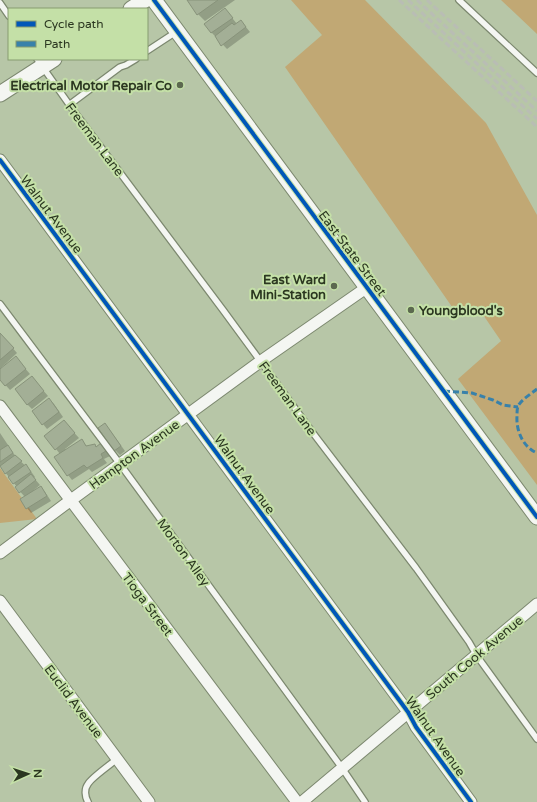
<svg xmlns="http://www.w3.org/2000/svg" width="537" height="802" viewBox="0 0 537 802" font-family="'Varela Round',sans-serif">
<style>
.green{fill:#c1a874}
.shadow{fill:#0003}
.building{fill:#a3af96;stroke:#88937b}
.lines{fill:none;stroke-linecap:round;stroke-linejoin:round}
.lane-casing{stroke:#7c886f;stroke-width:8}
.street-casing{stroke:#7c886f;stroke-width:13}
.secondary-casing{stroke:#7c886f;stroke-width:17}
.lane{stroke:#f4f6f2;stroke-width:5.5}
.street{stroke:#f4f6f2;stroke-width:11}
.secondary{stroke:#f4f6f2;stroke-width:15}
.rail{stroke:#b9bdb4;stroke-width:3;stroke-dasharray:6 3;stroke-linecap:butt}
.quiet{stroke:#3881aa;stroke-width:3;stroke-dasharray:6 3;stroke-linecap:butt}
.cycleway-casing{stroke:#c4e0a7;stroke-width:6}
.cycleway{stroke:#0057b8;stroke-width:4}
.poi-dot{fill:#5c694f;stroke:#c4e0a7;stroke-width:1.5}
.labels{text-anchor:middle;stroke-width:4;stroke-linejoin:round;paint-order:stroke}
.poi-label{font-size:13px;font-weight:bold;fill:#2b3720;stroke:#c4e0a7;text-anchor:end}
.street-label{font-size:13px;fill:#2b3720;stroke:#c4e0a7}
</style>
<rect width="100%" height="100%" fill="#b7c6a7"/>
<path class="green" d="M291 0H365L486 123 537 215V485L458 379 501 341 477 306 457 314 285 67 322 35Z
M501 0H537V34Z
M0 468 37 519 0 523Z"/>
<path class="shadow" d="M188 0H235L205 21 198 14Z
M225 9 237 24 241 21 250 32 227 49 212 33 206 24Z
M0 334 17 353 1 368 2 369 16 358 30 374 10 390 0 379Z
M36 382 48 396 32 409 27 404Z
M49 399 54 404 63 417 47 429 43 424Z
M68 426 79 438 65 449 66 450 82 440 87 447 95 445 97 447 101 445 105 449 110 456 104 459 107 463 92 472 89 469 72 480 68 475 60 454 56 449Z
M109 429 125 451 120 455 115 450Z
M0 433 8 445 7 446 12 451 16 457 30 470 35 477 34 478 40 485 34 490 35 491 41 487 45 492 51 501 31 513 27 508 25 497 16 487H17L0 466Z"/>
<path class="building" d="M187 0H218L197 15Z
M225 8 233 18 211 33 204 24Z
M241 20 246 27 221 46 215 36 232 23 234 25Z
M0 333 14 348 0 360Z
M16 356 26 369 5 386 0 380V369Z
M32 376 44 391 27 405 15 389Z
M49 398 59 412 42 425 32 411Z
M64 420 75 433 55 450 44 436Z
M105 423 121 446 114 451 98 428Z
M82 439 86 446 95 444 96 447 101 443 106 451 101 454 103 458 87 468 84 465 67 476 54 457Z
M8 445 13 453 0 462V450Z
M15 455 22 461 5 474 0 466Z
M26 464 31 472 13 484 8 477Z
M31 474 36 480 19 493 15 487Z
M41 486 47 496 26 509 20 499Z"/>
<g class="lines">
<g class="lane-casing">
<path id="lane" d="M459 0 537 73
M0 3 9 16
M147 51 176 32
M37 59 73 110 223 310 316 437 416 568 469 642 477 656 537 739
M69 105 120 67 126 65 136 59
M0 304 120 464 342 768 365 802
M88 802C85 797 84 789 88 784 91 778 111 764 117 759"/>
</g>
<g class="street-casing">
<path id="street" d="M0 160 408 712 416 727 471 802
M0 406 297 802
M0 553 71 500 261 361 366 288
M0 601 149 802
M302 802 537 604"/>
</g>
<g class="secondary-casing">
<path id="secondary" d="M154 0 537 517
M131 9 145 0
M0 94 54 59"/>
</g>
<use href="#lane" class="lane"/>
<use href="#street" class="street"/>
<use href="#secondary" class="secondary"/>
<path class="rail" d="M399 0 537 127
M408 0 537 119
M417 0 537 111
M427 0 537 101"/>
<path class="quiet" d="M537 389C531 394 522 399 518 406 517 409 517 413 517 416 516 431 523 447 537 453
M444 391 472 393 493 400 503 405 518 407"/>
<g class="cycleway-casing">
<path id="cycleway" d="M154 0 537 517
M0 160 408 712 416 727 471 802"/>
</g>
<use href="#cycleway" class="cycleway"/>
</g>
<g class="poi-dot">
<circle cx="180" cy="85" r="4"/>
<circle cx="334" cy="286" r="4"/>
<circle cx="411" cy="310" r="4"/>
</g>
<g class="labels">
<g class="poi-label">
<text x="172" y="90">Electrical Motor Repair Co</text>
<text x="326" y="284">East Ward<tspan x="326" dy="15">Mini-Station</tspan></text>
<text x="419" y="315" text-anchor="start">Youngblood's</text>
</g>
<g class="street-label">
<text transform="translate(95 139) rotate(53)" y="5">Freeman Lane</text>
<text transform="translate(52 214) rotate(53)" y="5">Walnut Avenue</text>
<text transform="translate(353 253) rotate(53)" y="5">East State Street</text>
<text transform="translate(288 398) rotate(54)" y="5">Freeman Lane</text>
<text transform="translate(134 454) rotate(-36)" y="5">Hampton Avenue</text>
<text transform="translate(245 474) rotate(54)" y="5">Walnut Avenue</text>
<text transform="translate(184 552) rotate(54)" y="5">Morton Alley</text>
<text transform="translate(148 604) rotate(53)" y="5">Tioga Street</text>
<text transform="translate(474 657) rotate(-40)" y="5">South Cook Avenue</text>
<text transform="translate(74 701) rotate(53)" y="5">Euclid Avenue</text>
<text transform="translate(436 736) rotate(55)" y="5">Walnut Avenue</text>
</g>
</g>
<rect x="8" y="8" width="140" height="52" fill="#c4e0a7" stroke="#879c71"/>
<rect x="16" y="21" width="20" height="6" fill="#0057b8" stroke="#879c71"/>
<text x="44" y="28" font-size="12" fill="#2b3720">Cycle path</text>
<rect x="16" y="41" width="20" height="6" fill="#3881aa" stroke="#879c71"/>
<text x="44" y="48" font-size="12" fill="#2b3720">Path</text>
<g transform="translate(28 774) rotate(87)" stroke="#c4e0a7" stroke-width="3" paint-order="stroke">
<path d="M0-3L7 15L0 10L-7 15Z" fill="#2b3720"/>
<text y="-6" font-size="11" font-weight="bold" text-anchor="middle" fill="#2b3720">N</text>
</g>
</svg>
